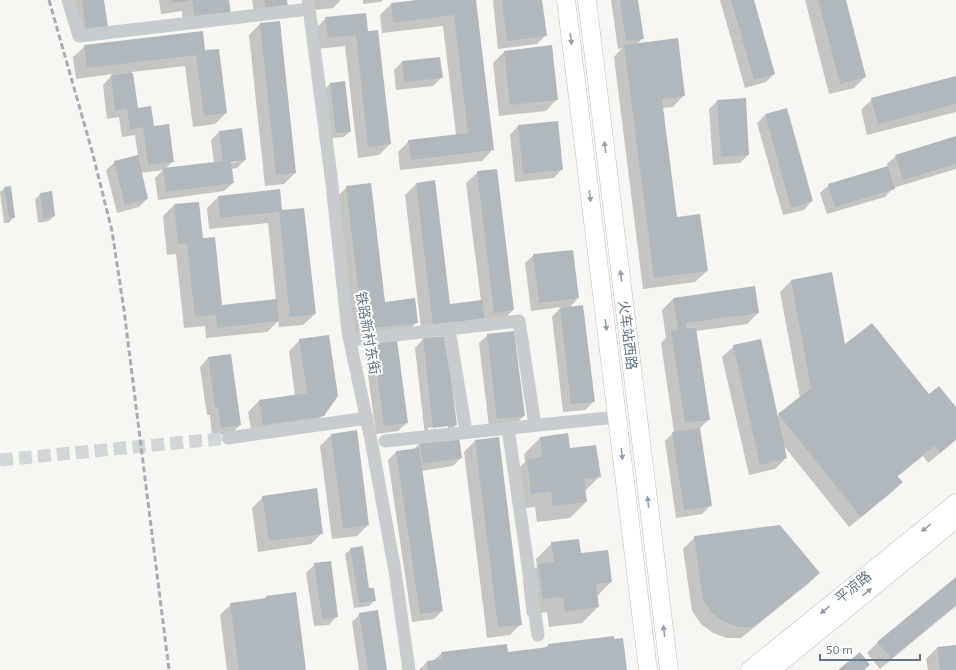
<svg xmlns="http://www.w3.org/2000/svg" width="956" height="670" viewBox="0 0 956 670" font-family="'Exo 2','Noto Sans SC',sans-serif">
<style>
.shadow{fill:#0003;fill-rule:evenodd}
.building{fill:#b0b8bd}
.lines{fill:none;stroke-linecap:round;stroke-linejoin:round}
.street-tunnel{stroke:#d1d6d8;stroke-width:13;stroke-dasharray:13 6;stroke-linecap:butt}
.secondary-casing{stroke:#babfc4;stroke-width:19}
.street{stroke:#c9cccf;stroke-width:13}
.secondary{stroke:#fff;stroke-width:18}
.rail{stroke:#a6acb2;stroke-width:3;stroke-dasharray:6 3;stroke-linecap:butt}
.oneway{fill:#929eab}
.labels{text-anchor:middle;stroke-width:4;stroke-linejoin:round;paint-order:stroke}
.street-label{font-size:14px;fill:#637587;stroke:#fff}
</style>
<rect width="100%" height="100%" fill="#f6f7f3"/>
<path class="shadow" d="M69 0H103L107 26 75 40Z
M159 0H228L184 29 182 11 161 14Z
M252 0H286L255 20Z
M312 0H341L333 8 314 10Z
M363 0H383L381 2 363 4Z
M419 0H475L493 149 482 161 400 170 398 152 409 141 456 135 443 26 382 33 380 15 391 4Z
M494 0H541L545 36 537 44 498 49 493 1Z
M611 0H637L643 38 636 45 684 95 673 107 662 108 676 218 707 271 695 282 643 289 614 57 622 48 618 49Z
M720 0H753L774 74 766 82 745 88Z
M805 0H845L865 77 854 88 829 94Z
M326 18 367 32 390 144 379 155 358 158 345 46 317 49 315 29Z
M279 22 295 173 284 184 265 186 249 35 260 24Z
M85 46 204 52 226 113 215 124 193 127 185 66 132 72 137 109 153 127 173 161 165 169 214 163 211 140 219 132 241 129 245 160 237 168 231 169 233 183 224 191 158 200 155 178 163 170 141 173 147 199 139 207 117 213 106 170 115 162 138 156 135 135 122 137 119 117 107 119 103 85 113 74 76 79 73 57ZM237 160V162L226 164V162Z
M504 52 557 99 546 111 499 116 493 63Z
M439 58 442 77 433 86 396 90 394 70 402 62Z
M956 77V112L867 135 861 110 872 99Z
M330 84 350 131 344 137 331 138 325 89Z
M717 101 748 155 740 163 713 165 709 109Z
M765 115 812 201 804 210 783 215 757 123Z
M518 126 562 169 554 178 515 182 510 135Z
M956 137V169L893 188 885 197 827 214 820 193 829 185 888 167 887 164 896 156Z
M478 172 513 310 502 321 422 337 405 195 416 184 449 305 481 301 466 183Z
M347 187 384 303 417 322 406 333 353 340 336 198Z
M5 188 14 217 9 223H4L0 192Z
M40 194 54 216 49 221 38 223 35 199Z
M218 197 282 211 315 314 303 325 279 327 278 321 267 332 206 338 205 326 184 328 176 254 167 255 163 216 174 205 202 239 221 306 276 301 268 223 209 229 207 208Z
M534 255 578 298 569 308 594 401 585 410 563 412 552 317 561 307 531 311 525 263Z
M791 281 845 346 929 395 956 409V440L928 463 923 456 897 477 902 482 891 493 849 527 784 446 786 458 775 469 749 475 722 357 734 346 777 417 800 398 780 292Z
M673 299 758 313 747 324 696 331 709 419 699 429 711 505 702 514 676 518 665 441 674 432 661 343 666 338 662 310Z
M488 335 524 416 515 424 489 427 479 343Z
M446 337 456 425 448 434 425 436 415 348 423 339ZM448 425V428L428 430V428Z
M300 340 323 415 312 426 252 435 248 412 259 401 295 396 289 351Z
M396 341 407 423 398 431 376 434 365 353 373 344Z
M230 355 240 425 232 433 212 436 210 415H207L200 367 208 358Z
M331 435 368 525 357 536 332 539 320 446Z
M540 438 569 449 599 477 585 491 586 502 570 518 537 522 535 507 516 509 511 476 525 462 524 454Z
M475 441 521 624 510 635 487 638 464 452Z
M420 443 461 458 453 466 421 471 442 611 434 619 412 622 388 460 396 452 414 449Z
M263 497 322 533 311 544 258 552 252 508Z
M695 537 819 573 808 584 741 638H727L713 633 701 624 692 611 683 549Z
M552 543 580 555 611 582 596 597 598 607 582 623 549 627 547 612 527 615 523 581 537 567 536 559Z
M351 549 368 590 375 600 369 606 354 608 345 554Z
M315 564 337 616 329 625 314 626 306 573Z
M956 578V606L880 669 867 653 878 642Z
M266 597 305 670H227L220 615 231 604 264 600Z
M360 614 386 670H359L352 622Z
M548 645 626 670H419L427 662 433 661 442 653H507L545 648Z
M956 646V670H928L926 659 937 648Z"/>
<path class="building" d="M82 0H104L108 27 86 30Z
M171 0H190V1L172 3Z
M192 0H229L231 14 195 19Z
M264 0H287L288 6 266 9Z
M417 0H476L494 150 411 160 408 140 468 133 454 15 393 23 391 3Z
M502 0H542L547 36 507 41Z
M620 0H638L644 39 626 41Z
M731 0H754L775 74 754 80Z
M818 0H846L866 77 840 84Z
M366 13 368 31 378 30 391 144 368 147 356 35 328 38 325 17Z
M280 21 296 173 276 175 260 23Z
M203 31 205 50 219 49 227 113 204 116 196 55 87 68 84 45Z
M678 38 685 96 662 99 677 217 700 214 708 271 654 278 624 45Z
M552 45 558 100 510 105 504 51Z
M440 57 443 78 404 82 402 61Z
M133 73 138 108 151 106 154 126 169 124 174 162 148 165 143 127 130 129 127 109 115 111 111 75Z
M956 76V104L878 124 871 98Z
M345 81 351 132 336 133 330 83Z
M746 98 749 155 721 157 717 100Z
M787 108 813 201 791 208 765 114Z
M558 121 563 170 523 174 518 125Z
M242 128 246 160 231 162 234 183 166 192 163 168 223 161 219 131Z
M956 136V164L903 180 895 155Z
M138 155 148 199 125 205 114 161Z
M888 166 895 189 835 207 828 184Z
M497 169 514 310 494 313 477 171Z
M435 180 450 304 482 300 485 320 433 326 416 183Z
M371 183 385 302 415 298 418 323 363 329 346 186Z
M11 186 15 218H9L4 187Z
M280 189 282 210 304 208 316 314 290 317 279 212 220 218 218 196Z
M52 191 55 216 43 218 40 193Z
M199 202 203 238 215 237 222 305 277 299 279 321 217 328 216 315 195 317 187 243 178 244 174 204Z
M573 250 579 298 539 303 533 254Z
M832 272 845 344 872 323 929 394 939 386 956 407V439L940 453 934 446 897 476 903 482 861 517 778 414 811 388 791 280Z
M755 286 759 313 686 323 687 329 696 328 710 420 685 423 671 331 678 330 673 298Z
M583 305 595 402 571 404 560 308Z
M514 331 525 416 497 419 487 334Z
M329 335 338 396 324 416 263 425 259 400 307 393 299 339Z
M446 336 457 425 433 428 423 338Z
M761 339 787 458 760 465 733 345Z
M397 340 408 423 384 426 373 343Z
M231 354 241 425 221 428 218 407H215L208 357Z
M700 428 712 506 684 510 672 432Z
M357 430 369 525 343 529 331 434Z
M568 433 570 448 596 445 601 477 584 479 587 502 553 506 551 491 531 494 527 459 542 457 540 437Z
M459 436 462 458 423 464 420 442Z
M499 437 522 625 498 627 475 440Z
M419 448 443 611 420 614 396 451Z
M317 488 323 534 269 541 262 496Z
M780 525 820 573 753 627H738L724 622 712 613 703 600 694 536Z
M579 539 581 553 608 550 612 582 596 584 599 607 565 612 563 597 543 599 538 564 554 562 551 542Z
M363 546 369 588H374L376 601 359 603 350 548Z
M331 561 338 617 322 619 314 563Z
M956 577V605L891 658 877 642Z
M296 592 306 670H239L230 603 266 598V596Z
M378 610 387 670H368L359 613Z
M614 636V639L623 638 627 670H428L427 661 442 659 441 652 507 644 508 652 548 647V644Z
M956 645V670H940L937 647Z
M860 652 870 665 865 669 866 670H838Z"/>
<g class="lines">
<path class="street-tunnel" d="M0 460 228 438"/>
<g class="secondary-casing">
<path id="secondary" d="M566 0 648 670
M587 0 669 670
M750 670 956 503
M771 670 956 519"/>
</g>
<path class="street" d="M68 0 79 36 309 9
M308 0 332 184 348 332 371 440 395 571 409 670
M449 329 466 432
M351 340 519 321 535 425
M508 428 538 635
M228 438 367 418
M385 441 617 417"/>
<use href="#secondary" class="secondary"/>
<path class="rail" d="M49 0 92 151 112 231 124 310 169 670"/>
</g>
<defs><path id="oneway-solid" d="M-6-.8H1V-3.2L6.5 0L1 3.2V.8H-6Z"/></defs>
<g class="oneway">
<use href="#oneway-solid" transform="translate(571 39) rotate(83)"/>
<use href="#oneway-solid" transform="translate(605 147) rotate(-97)"/>
<use href="#oneway-solid" transform="translate(590 196) rotate(83)"/>
<use href="#oneway-solid" transform="translate(621 276) rotate(-97)"/>
<use href="#oneway-solid" transform="translate(606 325) rotate(83)"/>
<use href="#oneway-solid" transform="translate(622 454) rotate(83)"/>
<use href="#oneway-solid" transform="translate(648 502) rotate(-97)"/>
<use href="#oneway-solid" transform="translate(926 528) rotate(141)"/>
<use href="#oneway-solid" transform="translate(867 592) rotate(-39)"/>
<use href="#oneway-solid" transform="translate(825 610) rotate(141)"/>
<use href="#oneway-solid" transform="translate(664 631) rotate(-97)"/>
</g>
<g class="labels">
<g class="street-label">
<text transform="translate(368 333) rotate(80)" y="5">铁路新村东街</text>
<text transform="translate(628 335) rotate(83)" y="5">火车站西路</text>
<text transform="translate(853 587) rotate(-39)" y="5">平凉路</text>
</g>
</g>
<path d="M820 654v6h100v-6" fill="none" stroke="#637587" stroke-width="2"/>
<text x="826" y="654" font-size="12" fill="#637587" stroke="#ffffff" stroke-width="3" paint-order="stroke">50 m</text>
</svg>
